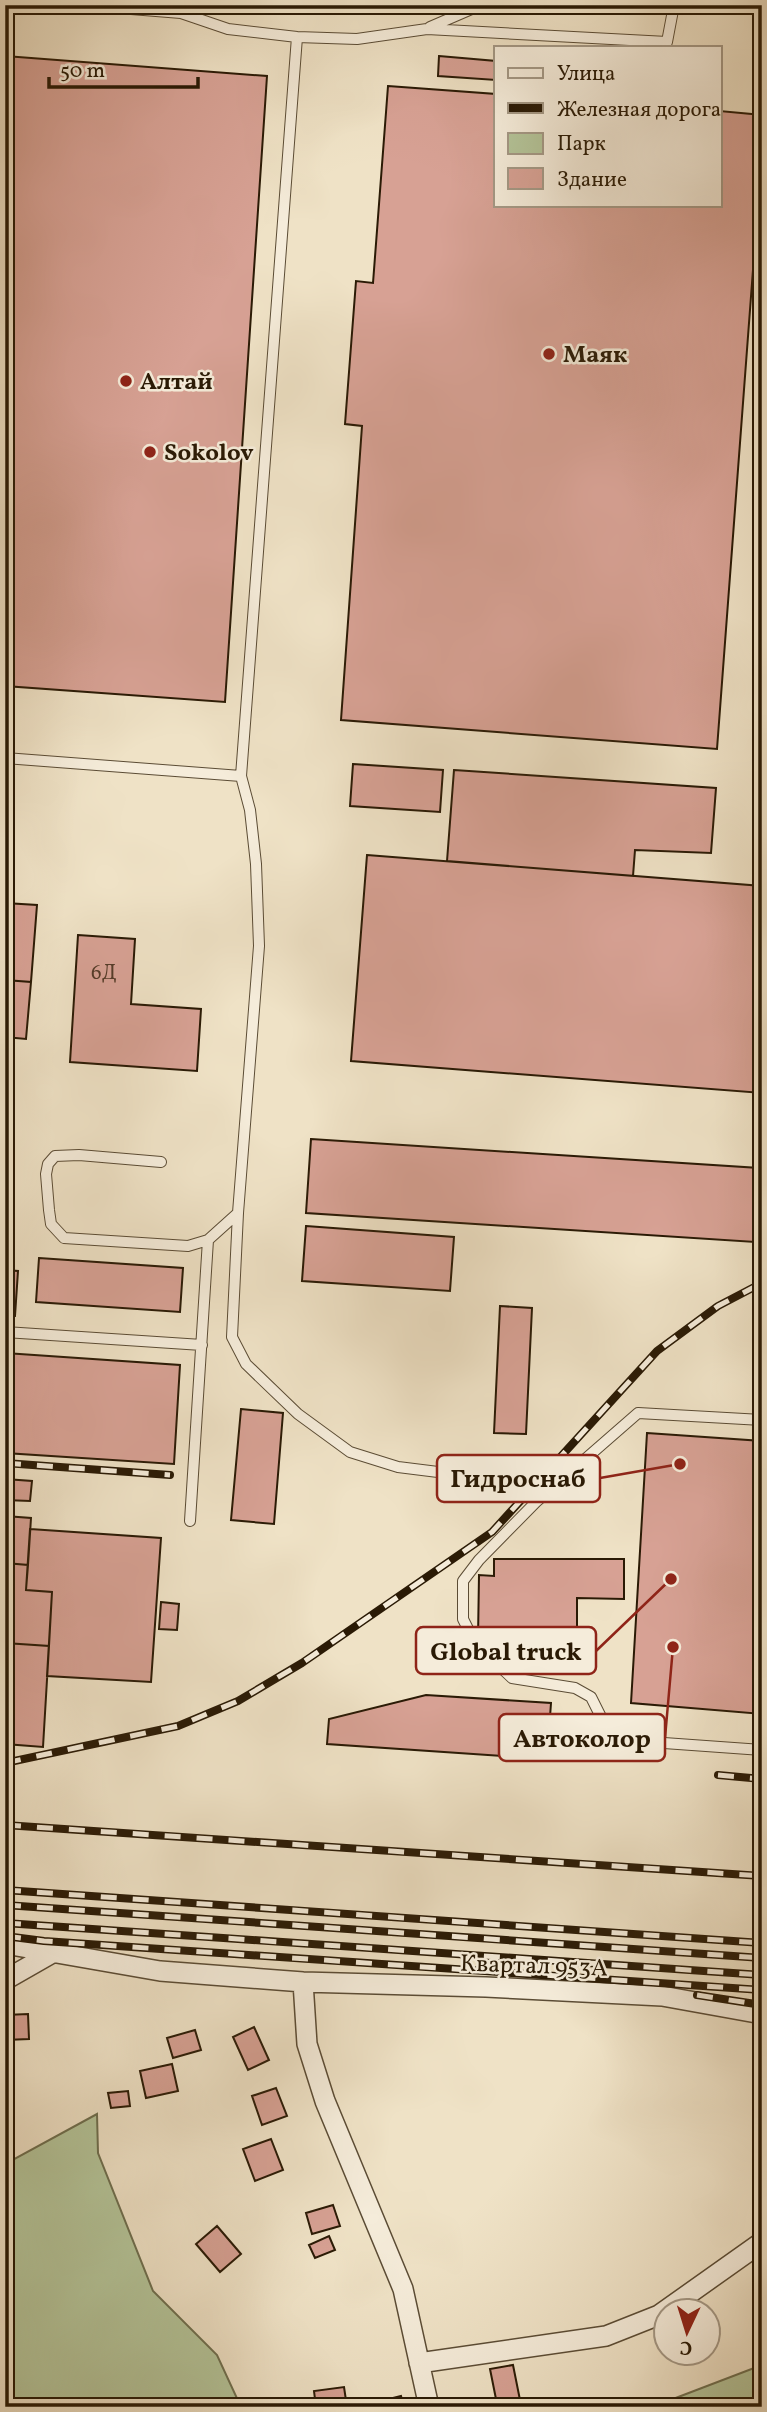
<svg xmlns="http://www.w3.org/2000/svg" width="767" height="2412" viewBox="0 0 767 2412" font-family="Vollkorn,serif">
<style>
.green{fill:#b4c499;stroke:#6f6f4f;stroke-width:2}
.building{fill:#d7a194;stroke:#2a1a05;stroke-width:2}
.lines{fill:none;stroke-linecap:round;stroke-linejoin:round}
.lane-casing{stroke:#5b4c35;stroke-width:12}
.street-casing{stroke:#5b4c35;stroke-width:22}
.lane{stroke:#f5ecda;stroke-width:10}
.street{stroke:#f5ecda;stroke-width:19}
.rail-casing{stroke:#2a1a05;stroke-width:8}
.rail{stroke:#f5ecda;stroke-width:5;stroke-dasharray:16;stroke-linecap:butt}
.poi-dot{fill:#8f2418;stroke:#f5ecda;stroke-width:2.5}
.labels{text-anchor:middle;stroke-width:5;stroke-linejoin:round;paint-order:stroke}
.number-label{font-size:21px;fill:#553c29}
.poi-label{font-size:24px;font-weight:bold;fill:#2a1a05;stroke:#f5ecda;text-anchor:start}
.street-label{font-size:24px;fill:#2a1a05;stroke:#f5ecda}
.leader{fill:none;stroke:#8f2418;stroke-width:2.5}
.callout-dot{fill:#8f2418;stroke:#f5ecda;stroke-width:2.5}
.callout{fill:#f5ecda;stroke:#8f2418;stroke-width:2.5}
.callout-label{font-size:26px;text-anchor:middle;font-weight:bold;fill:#2a1a05}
</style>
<rect width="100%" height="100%" fill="#efe2c6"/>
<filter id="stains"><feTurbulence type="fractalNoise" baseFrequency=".00286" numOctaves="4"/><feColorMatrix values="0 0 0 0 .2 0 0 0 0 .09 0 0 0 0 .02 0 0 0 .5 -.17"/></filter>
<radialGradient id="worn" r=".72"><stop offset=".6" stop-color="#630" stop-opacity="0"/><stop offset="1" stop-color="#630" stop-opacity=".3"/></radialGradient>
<path class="green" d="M97 2114 98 2153 153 2291 217 2355 241 2407H5V2164Z
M762 2365V2407H652Z"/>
<path class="building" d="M5 56 267 76 225 702 5 686Z
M439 56 496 61V80L438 76Z
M388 86 496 94V205H720V111L762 115V150L717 749 341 720 362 426 345 424 356 281 373 283Z
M353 764 443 770 440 812 350 806Z
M454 770 716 788 711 853 635 850 633 876 447 861Z
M367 855 762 886V1093L351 1061Z
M5 903 37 905 31 982 5 980Z
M78 935 135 939 131 1004 201 1009 197 1071 70 1062Z
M5 980 31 982 26 1039 5 1037Z
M311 1139 759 1168 755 1242 306 1213Z
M306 1226 454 1237 450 1291 302 1281Z
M39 1258 183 1268 180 1312 36 1302Z
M5 1270 18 1271 15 1316 5 1315Z
M500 1306 532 1308 526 1434 494 1433Z
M5 1353 180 1365 174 1464 5 1453Z
M241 1409 283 1413 274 1524 231 1520Z
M647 1433 762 1441V1714L631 1703Z
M5 1479 32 1481 30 1501 5 1500Z
M5 1516 31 1518 28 1565 5 1563Z
M30 1529 161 1538 151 1682 47 1676 52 1592 26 1590Z
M494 1559H624V1599L577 1598V1657L517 1656V1639H478L479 1575 494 1576Z
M5 1563 28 1565 26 1590 52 1592 49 1646 5 1643Z
M161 1602 179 1604 177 1630 159 1629Z
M5 1643 49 1646 43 1747 5 1744Z
M426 1695 551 1703 547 1759 327 1744 329 1719Z
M28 2014 29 2039 5 2040V2015Z
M254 2027 269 2060 248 2070 233 2037Z
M195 2030 201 2050 173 2058 167 2038Z
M172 2064 178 2091 146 2098 140 2071Z
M276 2088 287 2116 262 2125 252 2096Z
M128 2091 130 2106 111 2108 108 2093Z
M271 2139 283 2170 255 2181 243 2149Z
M333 2205 340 2226 312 2234 306 2213Z
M217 2226 241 2254 220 2272 196 2244Z
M329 2236 335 2250 315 2258 309 2245Z
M513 2365 520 2400 497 2404 490 2369Z
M344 2387 347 2407H316L314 2391Z
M401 2396 404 2407H370L369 2404Z"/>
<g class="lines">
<g class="lane-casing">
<path id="lane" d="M81 5 181 13 228 29 297 37 357 39 427 29 667 42 674 5
M430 27 481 5
M5 758 241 776 297 37
M241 776 250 810 256 864 259 946 238 1213 232 1337 246 1364 298 1414 350 1452 398 1467 470 1476 531 1490 536 1502
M161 1162 79 1155 55 1156 48 1164 46 1174 49 1210 51 1224 64 1238 188 1246 208 1240 238 1213
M5 1332 202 1345
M762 1420 638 1413 536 1502 479 1560 463 1581V1619L475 1643 512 1678 575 1688 591 1697 603 1721 622 1740 762 1750
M190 1521 208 1240"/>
</g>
<g class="street-casing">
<path id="street" d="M5 1944 160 1971 303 1982 486 1987 662 1996 762 2014
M5 1980 54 1952
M303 1982 307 2044 325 2101 403 2289 429 2407
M419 2363 606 2336 659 2315 762 2242"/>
</g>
<use href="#lane" class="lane"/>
<use href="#street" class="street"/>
<g class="rail-casing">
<path id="rail" d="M5 1463 170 1475
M5 1763 178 1726 238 1701 302 1663 492 1532 657 1351 718 1306 762 1283
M718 1775 762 1779
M5 1825 762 1876
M5 1890 762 1943
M5 1905 762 1958
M5 1923 762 1975
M5 1936 44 1941 762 1990
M697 1995 762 2005"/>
</g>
<use href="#rail" class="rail"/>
</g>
<g class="poi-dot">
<circle cx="549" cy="354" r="7"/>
<circle cx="126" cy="381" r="7"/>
<circle cx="150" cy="452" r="7"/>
</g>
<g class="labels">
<g class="number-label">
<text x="104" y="979">6Д</text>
</g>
<g class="poi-label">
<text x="563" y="362">Маяк</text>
<text x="140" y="389">Алтай</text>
<text x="164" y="460">Sokolov</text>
</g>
<g class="street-label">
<text transform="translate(534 1965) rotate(2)" y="8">Квартал 953А</text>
</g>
</g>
<path class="leader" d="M680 1464L600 1478M671 1579L596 1651M673 1647L665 1738"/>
<g class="callout-dot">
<circle cx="680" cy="1464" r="7"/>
<circle cx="671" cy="1579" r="7"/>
<circle cx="673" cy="1647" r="7"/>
</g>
<g class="callout">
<rect x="437" y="1455" width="163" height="47" rx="7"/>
<rect x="416" y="1627" width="180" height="47" rx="7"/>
<rect x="499" y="1714" width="166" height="47" rx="7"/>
</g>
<g class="callout-label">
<text x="518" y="1487">Гидроснаб</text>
<text x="506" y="1660">Global truck</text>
<text x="582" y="1747">Автоколор</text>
</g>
<rect width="767" height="2412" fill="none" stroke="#efe2c6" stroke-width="28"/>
<rect x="7" y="7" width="753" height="2398" fill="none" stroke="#2a1a05" stroke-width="3.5"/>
<rect x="14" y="14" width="739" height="2384" fill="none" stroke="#2a1a05" stroke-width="2"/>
<rect x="494" y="46" width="228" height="161" fill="#f5ecda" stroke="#a49885" stroke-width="2"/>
<rect x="508" y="68" width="35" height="10" fill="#f5ecda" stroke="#a49885" stroke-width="2"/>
<text x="557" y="80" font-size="21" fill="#2a1a05">Улица</text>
<rect x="508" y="103" width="35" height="10" fill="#2a1a05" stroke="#a49885" stroke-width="2"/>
<text x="557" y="116" font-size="21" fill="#2a1a05">Железная дорога</text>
<rect x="508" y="133" width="35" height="21" fill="#b4c499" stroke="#a49885" stroke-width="2"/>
<text x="557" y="150" font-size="21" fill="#2a1a05">Парк</text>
<rect x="508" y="168" width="35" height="21" fill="#d7a194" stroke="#a49885" stroke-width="2"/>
<text x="557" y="186" font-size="21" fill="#2a1a05">Здание</text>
<g transform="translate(687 2332) rotate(184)"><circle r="33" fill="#f5ecda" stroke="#a49885" stroke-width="2"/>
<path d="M0-5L12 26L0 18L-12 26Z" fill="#8f2418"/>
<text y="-10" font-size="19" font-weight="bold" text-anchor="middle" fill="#2a1a05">С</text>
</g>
<path d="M49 77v10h149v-10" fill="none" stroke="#2a1a05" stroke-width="3.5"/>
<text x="60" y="77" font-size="21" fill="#2a1a05" stroke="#f5ecda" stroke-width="5" paint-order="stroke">50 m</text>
<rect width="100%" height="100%" filter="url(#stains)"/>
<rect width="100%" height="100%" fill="url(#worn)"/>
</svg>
